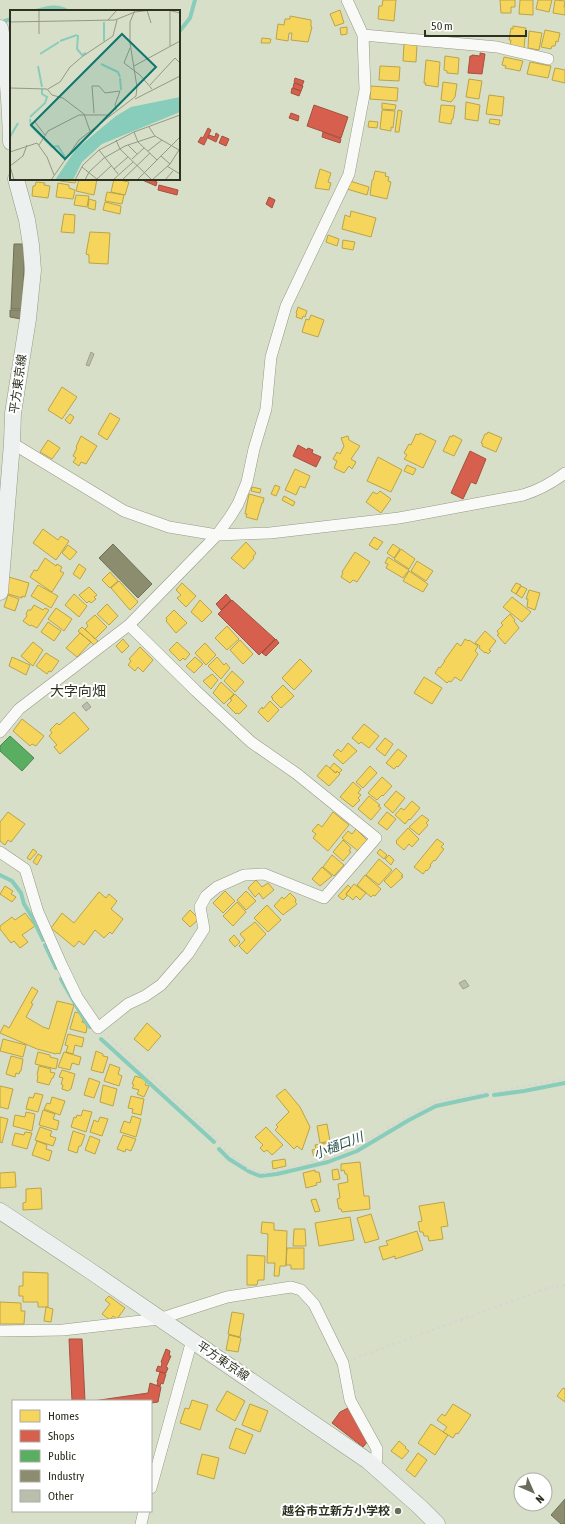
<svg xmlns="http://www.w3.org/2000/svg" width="565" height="1524" viewBox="0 0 565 1524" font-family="'Asap Condensed','Noto Sans JP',sans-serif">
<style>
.homes{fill:#f6d55c;stroke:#b9a44a}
.shops{fill:#d6604d;stroke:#a35240}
.public{fill:#5aae61;stroke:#4c884e}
.industry{fill:#8c8c6e;stroke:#6f7157}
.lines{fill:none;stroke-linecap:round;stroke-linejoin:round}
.stream{stroke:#88cdbb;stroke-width:4}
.building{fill:#b9bfac;stroke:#9ca18f}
.minor-casing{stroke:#949987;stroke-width:12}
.secondary-casing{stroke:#949987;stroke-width:17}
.path{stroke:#d5d7d0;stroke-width:2.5;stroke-dasharray:3 3;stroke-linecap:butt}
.minor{stroke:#f9faf7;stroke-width:11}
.secondary{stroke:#ecf1f0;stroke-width:16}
.poi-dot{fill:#686e5b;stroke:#fff;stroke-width:1.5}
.labels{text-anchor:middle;stroke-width:4;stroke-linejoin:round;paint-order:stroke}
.street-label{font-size:12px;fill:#2c3120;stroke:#fff}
.poi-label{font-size:12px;font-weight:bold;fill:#2c3120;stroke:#fff;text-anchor:end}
.water-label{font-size:13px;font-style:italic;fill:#244f48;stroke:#fff}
.quarter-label{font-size:14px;fill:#2c3120;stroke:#fff}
.inset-river{fill:none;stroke:#88cdbb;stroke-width:2}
.inset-road{fill:none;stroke:#939985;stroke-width:1}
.view{fill:#0f766e;fill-opacity:0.15;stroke:#0f766e;stroke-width:2}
.inset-edge{fill:none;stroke:#2c3120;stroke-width:2}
</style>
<rect width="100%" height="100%" fill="#d8dfc8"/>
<path class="homes" d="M383 0H396L394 21 378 19 379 6H382Z
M500 0H515V7H511V13H501Z
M520 0H533V15L519 14Z
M538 0H552L549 12 536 9Z
M555 0 565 1 564 7H565V15L553 13Z
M340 10 344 23 335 26 330 14Z
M290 16 311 20V27H312L308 42 291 40 292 33H289L288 41 276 39 278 24 284 25 285 19H290Z
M513 26 526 28 524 48 510 46 511 40H509L511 28 513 29Z
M347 27V34L341 35 340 28Z
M545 30 560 33 558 42 556 41 555 46H552L551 49 541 47Z
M529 31 542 33 539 50 528 48Z
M262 38 271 39 270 43H261Z
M404 44 417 45 416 62 403 61Z
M445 56 459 58 458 74 447 73V71L444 70Z
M504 57 523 61 520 71 505 68 506 66 502 65Z
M426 60 440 62 438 87 425 85 426 83H424Z
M530 62 551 66 548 78 527 74Z
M380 66 400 67 399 81 379 80Z
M555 68 565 70V83L552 80Z
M469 79 482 81 479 99 466 97Z
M443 82 457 84 455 97 451 102 441 100Z
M371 86 398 88 397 101 370 99Z
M489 95 504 97 502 116 486 114Z
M466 102 480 105 478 121 465 119Z
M382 103 396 105 395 110 382 109Z
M441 105 455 106 453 119H452L451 124 439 122Z
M382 110 395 111 393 128 391 127V131L380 129Z
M398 110 402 111 399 132H395Z
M490 119 500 120 499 125 489 123Z
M369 121 378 122 377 128 368 127Z
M320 169 331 173 328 182 331 183 329 190 315 188Z
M375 171 386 173 385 176 389 177 388 181 391 182 387 199 370 195 372 180H373Z
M60 179H76L75 183 60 181Z
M79 179H97L94 195 76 191Z
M114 179 129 182 125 195 111 192Z
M350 181 369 187 367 195 347 189Z
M36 182 45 183 44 185 50 186 48 198 32 196 33 186H35Z
M58 183 69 185V188L75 190 73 199 56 197Z
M107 192 124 195 122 204 105 201Z
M76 195 89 196 87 207 74 205Z
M89 199 96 201 95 210 88 208Z
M105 202 121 206 120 214 103 210Z
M351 211 376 218 371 237 342 229 345 215 350 217Z
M64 214 75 215 74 233 61 232Z
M90 232 110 233 108 264 89 263V255L86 254Z
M328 235 339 239 337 246 326 242Z
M343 240 355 242 353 250 342 248Z
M298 307 307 311 305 317 303 316 302 319 296 317 297 314 296 313Z
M311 315 324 320 318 337 302 332 306 319 309 320Z
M62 387 77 397 62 419 48 410Z
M110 413 120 419 107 440 98 434Z
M70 414 74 417 70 424 65 420Z
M488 432 502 438 496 452 482 446 483 444 481 443 485 434H487Z
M420 433 436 441 423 468 404 459 407 455 404 453 409 444 411 445 416 434 419 435Z
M453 435 462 440 454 456 443 451 450 436 452 437Z
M81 436 97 446 86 464 81 462 79 466 73 462 76 458 73 456 77 448 76 447Z
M348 436 349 440 360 446 351 459 356 462 352 469 349 466 344 473 334 468 337 461 333 459 337 452 340 454 344 446 341 438Z
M48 440 60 448 52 459 40 452Z
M378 457 402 470 391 492 367 481Z
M407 465 416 469 413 475 404 471Z
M295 469 310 476 305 488 300 486 296 495 285 490Z
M275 485 280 487 276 496 271 494Z
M252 487 261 489 260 493 251 491Z
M380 491 391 499 381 513 366 502 373 492 377 494Z
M249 494 264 498 263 503H262L257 520 246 517 247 514H245Z
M284 496 295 502 293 506 282 500Z
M43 529 58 540 61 536 69 541 56 560 33 543Z
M374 537 383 542 377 550 369 545Z
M246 542 256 553 253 557 254 558 244 569 231 558Z
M393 544 400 549 394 558 387 553Z
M68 545 77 552 70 560 62 553Z
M401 549 415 559 409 569 394 559Z
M355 552 370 562 357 582 353 580 350 583 341 577 343 573 342 572Z
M388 557 409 570 403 578 386 568 388 564 385 563Z
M45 558 56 566 57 564 62 567 60 571 64 573 52 592 30 577 34 570 37 571Z
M417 561 433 571 426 581 411 571Z
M79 564 86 569 80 579 73 574Z
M409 571 428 584 423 592 403 581Z
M110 572 118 581 110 588 102 580Z
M9 577 29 583 25 597 22 596V598L5 593Z
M119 581 138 602 130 610 111 588Z
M182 583 196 596 186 607 177 598 181 595 176 590Z
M516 583 521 585 516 594 511 591Z
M38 585 58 596 51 608 31 596Z
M521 586 527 589 522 598 516 594Z
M89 587 97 595 94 597 96 599 91 603 89 601 87 603 79 595Z
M529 590 540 593 535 610 527 607 528 599H526Z
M74 594 87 606 79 617 65 605Z
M8 595 19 599 15 611 4 607Z
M512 597 531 612 522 622 503 607Z
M200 600 212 612 202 622 191 612Z
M107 604 118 616 109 625 97 614Z
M34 605 43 610 45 608 49 610 37 628 31 625 30 626 23 621 27 616 26 614 28 610H31Z
M56 608 72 619 64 631 48 619Z
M174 610 187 623 176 633 166 621 167 620 166 618Z
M510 614 515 620 514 621 519 628 505 644 497 635 499 634 497 631 503 625 501 623Z
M95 615 107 627 95 639 85 629 88 626 86 623Z
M48 622 61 631 54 641 41 632Z
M227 626 239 639 227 650 215 638Z
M82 627 98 641 94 645 78 631Z
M485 631 496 641 489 650 491 651 488 654 486 652 485 653 479 648 480 646 475 643Z
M80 633 91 642 77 657 66 648Z
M123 639 129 646 122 653 116 646Z
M465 639 468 641 469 640 478 646 475 651 478 654 461 681 455 677 451 682 449 681 447 683 435 673 439 667 440 668 445 661H444L457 643 461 646Z
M240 640 253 654 243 664 230 650Z
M33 642 43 650 33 666 21 656Z
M177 642 190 654 185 660 183 658 180 661 169 650Z
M205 643 216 655 206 665 195 653Z
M140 647 153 660 143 672 138 667 135 671 128 665 131 661 129 659Z
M46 653 59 661 51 672 49 671 47 674 36 666Z
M12 657 30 665 26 675 9 666Z
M195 657 203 664 194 673 186 666Z
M217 657 224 665 226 663 230 668 221 679 208 666Z
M300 659 312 671 294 690 282 678Z
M232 671 244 682 235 692 224 681Z
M212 674 218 680 211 689 203 681Z
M424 677 442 688 432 704 414 693Z
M221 682 234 694 224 704 213 693Z
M283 685 294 696 281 708 272 699 273 698 271 697Z
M235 694 247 706 239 714 237 713 236 714 227 705 232 700 230 699Z
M270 701 279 710 268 722 258 712 262 707 263 709Z
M74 712 89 729 60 754 54 747 57 745 49 736 52 733 50 730 57 723 59 725Z
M22 719 44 736 36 746 32 744 30 746 13 731Z
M364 724 379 736 369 748 361 742 359 744 352 738Z
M385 738 393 744 385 756 376 749Z
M348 743 357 751 343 764 333 755 338 749 341 752Z
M398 749 407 756 398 767 397 766 394 769 386 763Z
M334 763 342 770 339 773 337 771 335 773 330 768Z
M326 765 336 773 337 771 340 774 329 786 317 776Z
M370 766 377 773 363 788 356 782Z
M382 777 392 786 383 796 382 795 377 800 368 793Z
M353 782 361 789 358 793 361 795 358 798 360 800 353 807 340 797Z
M396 791 405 798 393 813 384 805Z
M369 796 380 805 378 806 381 808 371 820 358 809Z
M412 801 420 808 410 820 409 819 405 824 395 815 401 808 404 810Z
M8 812 25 824 11 842 8 840 5 845 0 841V822Z
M333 812 349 825 328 851 313 838 316 834 312 831 318 824 322 827Z
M387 812 396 819 387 830 378 823Z
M422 815 429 820 426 823 428 825 419 835 409 827Z
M408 828 419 839 412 847 409 844 404 850 396 843 397 842 396 841Z
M356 829 367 840 358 851 342 838 348 831 352 834Z
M437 839 444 844 441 847 444 849 435 861 434 860 430 865 431 866 427 871 426 870 423 874 414 867Z
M343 840 351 848 349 851 351 852 343 861 333 852Z
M33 849 37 852 30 860 27 858Z
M380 849 387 855 384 859 377 853Z
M38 854 42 856 37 865 33 862Z
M332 855 344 865 334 876 323 867Z
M389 855 394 860 391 865 385 859Z
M379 859 392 870 379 885 366 875Z
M322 867 332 876 320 886 312 879Z
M396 868 403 875 401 876 403 877 391 888 384 881Z
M365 875 381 889 375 896 373 895 371 897 357 885Z
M256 880 262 887 268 883 274 890 263 899 259 893 255 897 248 888Z
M354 884 366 893 360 900 356 896 353 900 346 894Z
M348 885 351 888 346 894 347 896 343 900 338 896Z
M5 886 13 891 11 894 16 897 12 902 0 894Z
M225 891 235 901 223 913 213 903Z
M246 891 256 901 246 910 237 900Z
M99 892 106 898 109 894 117 901 111 909 123 919 112 934 110 932 104 938 95 930 84 945 79 941 74 947 51 928 62 913 74 923Z
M290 893 295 898 296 900 295 902 297 904 283 915 274 906 282 897 284 899Z
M237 902 246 912 233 926 223 916Z
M267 905 281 920 268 932 254 918Z
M190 910 199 919 190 927 182 919Z
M25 913 35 926 22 935 28 942 20 948 14 941 11 943 0 929V926L12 917 15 920Z
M255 922 266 934 247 954 239 946 245 940 240 934Z
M234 935 240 942 235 947 229 940Z
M32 987 38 991 31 1003 33 1004 26 1017 43 1027 49 1029 57 1001 74 1005 60 1054 57 1053 56 1054 37 1049 0 1033 4 1025 9 1028Z
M75 1012 79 1013 83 1019 82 1022 85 1023 87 1027 86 1033 70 1029Z
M147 1023 161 1036 148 1051 134 1039Z
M68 1034 84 1038 82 1047 75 1045 73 1054 66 1052 68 1046 65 1045Z
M3 1039 26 1045 23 1057 0 1051Z
M96 1051 103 1054V1056L108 1057 103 1073 91 1070Z
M38 1052 50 1055V1057L58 1059 56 1069 35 1064Z
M64 1052 81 1057 79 1065 72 1063 70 1070 58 1067Z
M11 1056 23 1059 21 1071H20L19 1074 16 1073 15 1077 6 1074Z
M110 1064 120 1068 118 1074 122 1076 119 1086 104 1081Z
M39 1066 51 1069 50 1072 55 1073 53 1078H52L49 1085 37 1082 38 1076 37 1075Z
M62 1070 75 1074 71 1089 68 1091 62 1089 63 1085 61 1084 63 1078 59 1077Z
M135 1076 147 1080 145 1085 149 1086 144 1097 137 1094 139 1090 132 1088 134 1085 132 1084Z
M89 1078 100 1082 94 1098 84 1095Z
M103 1085 117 1089 113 1106 100 1102Z
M0 1086 13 1089 8 1109 0 1107Z
M285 1089 300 1107 310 1127 302 1150 297 1146 294 1149 275 1130 278 1127 276 1125 289 1112 276 1096Z
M35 1093 43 1095 38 1112 26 1109 29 1097 33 1098Z
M131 1096 144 1099 141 1115 132 1113 133 1109 128 1108Z
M52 1097 65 1101 60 1115 44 1109 47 1103 50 1104Z
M43 1110 55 1114 53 1119 59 1121 57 1130 39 1125Z
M83 1110 92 1112 86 1132 71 1127 74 1117 76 1118 77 1115 81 1116Z
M26 1112 35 1114 32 1131 13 1126 15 1115 25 1117Z
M132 1116 141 1119 136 1137 120 1132 124 1121 130 1123Z
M0 1117 8 1119 2 1143 0 1142Z
M100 1117 108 1119 102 1136 90 1132 94 1120 98 1122Z
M327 1124 330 1141 320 1143 317 1126Z
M40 1127 52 1131 50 1136 56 1138 53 1146 35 1140Z
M266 1127 283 1145 272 1155 267 1150 264 1152 260 1148 263 1145 255 1137Z
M73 1131 85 1135 81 1146H79L77 1153 68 1150Z
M25 1132 32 1133 27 1149 12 1145 15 1133 24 1135Z
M123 1135 136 1139 131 1151 126 1149 125 1152 117 1149Z
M90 1136 100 1140 95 1154 85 1150Z
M37 1141 47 1145 46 1149 52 1151 49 1161 32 1155Z
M331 1142 334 1153 314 1157 312 1150 316 1149 315 1145Z
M285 1159 286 1166 273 1169 272 1161Z
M360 1162 364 1196H369L370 1209 342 1212 341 1209H339L337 1199 340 1198 338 1184 348 1182 347 1174H345L344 1170 341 1171V1164Z
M338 1169 340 1179 333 1180 332 1170Z
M315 1170V1172H319L321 1182 316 1183 317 1185 306 1188 303 1173Z
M15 1172 16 1187 0 1188V1173Z
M41 1188 42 1209 23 1210V1203L26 1202V1189Z
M316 1199 320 1211 315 1212 311 1200Z
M444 1202 448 1226 441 1227 443 1239 429 1241 428 1236H424L423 1232H420L418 1222 422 1221 419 1206Z
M371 1214 379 1239 365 1243 357 1218Z
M350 1217 354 1240 319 1246 315 1223Z
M262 1222 274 1223V1230L287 1231 286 1266H280L279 1276H274L275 1263H267L268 1234 261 1233Z
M294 1229H305L306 1246H293Z
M417 1231 423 1250 395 1259V1256L383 1260 379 1247 388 1245 386 1241Z
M287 1248H304V1269H291V1265H286Z
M247 1255 265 1256 264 1280H258L257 1285H247Z
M23 1272 48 1273V1307H38V1302H23V1296H19V1286H23Z
M109 1296 125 1308 117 1319 113 1316 110 1320 102 1314 110 1304 105 1300Z
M0 1302 21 1303V1311H25L24 1324H0Z
M46 1307 53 1309 51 1322 44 1321Z
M232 1312 244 1314 240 1337 228 1334Z
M229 1335 241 1338 238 1352 226 1350Z
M563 1388 565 1389V1402L557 1396Z
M227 1391 245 1401 235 1421 216 1410Z
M192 1400 208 1405 200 1430 180 1423 185 1408 189 1409Z
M250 1404 268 1411 260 1432 242 1425Z
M453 1404 471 1415 458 1434 456 1433 453 1438 443 1432 447 1427 437 1420 442 1414 445 1416Z
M431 1424 448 1435 435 1455 418 1443Z
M236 1428 253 1435 245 1454 229 1448Z
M399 1441 406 1447 405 1448 409 1451 402 1459 391 1451Z
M418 1453 427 1460 415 1477 406 1470Z
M202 1454 219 1458 214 1479 197 1474Z"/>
<path class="shops" d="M480 53 485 54 482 74 468 73 470 56H472V55L480 56Z
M295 78 304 81 302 86 294 82Z
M294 83 303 86 301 91 293 88Z
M292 88 301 91 299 96 291 93Z
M314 105 348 117 341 138 307 126Z
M291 113 299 116 298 121 289 118Z
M208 128 211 130 204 145 198 142 201 137 203 138Z
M323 132 341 139 340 143 322 137Z
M216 133 219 135 216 142 208 138 209 135 215 137Z
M222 136 229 139 226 146 219 143Z
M140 179H150L157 182 156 186Z
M159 185 178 190 177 195 158 190Z
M269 197 275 200 272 208 266 204Z
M298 445 307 450 308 448 313 450 312 453 321 457 316 467 293 456Z
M470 451 486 459 476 484 471 482 463 499 451 493Z
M226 594 231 600 221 610 216 604Z
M232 600 275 639 259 655 218 614Z
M276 639 279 643 266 656 262 653Z
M69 1339H82L85 1401H72Z
M166 1349 170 1351 169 1356H171L166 1367 168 1368 166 1373 156 1371 158 1366 161 1367 162 1363 161 1362Z
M160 1372 166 1374 163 1384 161 1383 160 1386 157 1385 158 1382H157Z
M150 1383 161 1387 158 1402 151 1403V1401H93L148 1393Z
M350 1407 369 1440 363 1447 332 1423 340 1412Z"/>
<path class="public" d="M10 736 34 758 22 771 0 751V746Z"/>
<path class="industry" d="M14 244H25L22 309H11Z
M10 310H22L21 319 10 317Z
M113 544 152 584 138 598 99 558Z
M565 1499V1524H561L551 1515Z"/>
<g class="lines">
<path class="stream" d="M36 11C47 8 57 5 67 11
M5 21 11 19
M179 32 190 18 195 0
M0 875 12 881 21 893 24 904 32 917 43 940
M45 945 56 968
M61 979 85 1021 90 1027
M101 1039 214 1142
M494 1095 524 1091 565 1083
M219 1149 229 1159 250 1172 260 1176 277 1174 328 1162 357 1151 409 1120 436 1106 487 1095"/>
</g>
<path class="building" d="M91 352 94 354 89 366 86 365Z
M87 702 91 707 86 711 82 706Z
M465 980 469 986 463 989 459 983Z"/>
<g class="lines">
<g class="minor-casing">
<path id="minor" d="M363 35 497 47 548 59
M12 443 124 511 169 527 217 535 270 533 399 518 523 495C539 490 552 483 565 473
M0 732 19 709 129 625 217 535 230 517 238 504 247 482 254 449 266 409 271 357 286 306 349 174 365 90 363 35 347 0
M0 852 25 869 38 912 62 966 77 997 98 1028 128 1004 145 996 161 985 188 954 204 929 200 907 206 896 217 887 244 875 264 874 324 898 376 838 297 774 251 742 196 691 129 625
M0 1331 63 1330 159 1319 227 1297 291 1287 301 1290 314 1304 343 1363 350 1400 377 1449 376 1468
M151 1488 192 1340
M141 1524 144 1511"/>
</g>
<g class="secondary-casing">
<path id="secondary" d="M0 28C8 66 10 104 11 142
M0 592 12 443 13 413 28 319 33 270 31 245 27 220 16 179
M0 1211 89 1270 368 1461 420 1507 437 1524"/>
</g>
<path class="path" d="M107 1036 207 1129 231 1155 248 1168 263 1173 289 1168 328 1158 360 1145 406 1117 435 1101 565 1079
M353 1359 548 1288 565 1285"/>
<use href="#minor" class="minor"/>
<use href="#secondary" class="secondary"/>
</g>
<circle class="poi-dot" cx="398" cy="1511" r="4"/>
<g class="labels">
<g class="street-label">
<text transform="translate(18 384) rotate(-82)" y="4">平方東京線</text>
<text transform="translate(223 1361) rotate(34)" y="4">平方東京線</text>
</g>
<g class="poi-label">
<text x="390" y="1515">越谷市立新方小学校</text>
</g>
<g class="water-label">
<text transform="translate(338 1145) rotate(-21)" y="5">小樋口川</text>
</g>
<g class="quarter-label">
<text x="78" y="696">大字向畑</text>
</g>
</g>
<g transform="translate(10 10)">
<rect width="170" height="170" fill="#d8dfc8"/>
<path d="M170 87V102L92 134 72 152 63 170H45L66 139 106 106 121 97Z" fill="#88cdbb"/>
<path class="inset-river" d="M94 12V31M68 25 67 39 72 45 76 43M50 31 67 25M30 44 49 32M91 54 108 62 110 67M28 56 32 77M110 68 111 80M20 107 35 93 37 87 32 84V79M20 109 21 116 33 128M0 127 8 113M34 129 42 137 48 136 55 147"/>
<path class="inset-road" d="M29 0V24M137 0 141 13M158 0 170 3M98 10 107 0M0 12 105 10 125 2 142 0M160 36V1M120 38 114 53 130 65 142 79M124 56 170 31M140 75 165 48 170 53M0 78 37 79 42 85 53 88 74 104 80 121M38 79 50 72 60 57 73 46 103 26 107 10M125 89 170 66M84 103 82 76H89L95 83 110 81 105 95 106 100M25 112 35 125M139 117 145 126 169 140M124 122 128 132 147 150M106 130 110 139 142 170M29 135 38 121 69 105H100M118 135 127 144M89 140 108 164M138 141 152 130M0 142 27 133 37 147 44 165M151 146 160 154M122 149 134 138M0 156 13 146 17 135M0 156 4 170M157 156 170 164M72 157 88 170M104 159 118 147M87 169 101 156M41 170 69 130 126 86 127 77 120 33V12L125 0M65 170 73 155 89 140 124 122 170 105M75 170 79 162 94 148 115 136 145 126M103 170 123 152M112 170 140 143M127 170 170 127M142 170 160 154 169 140M155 170 163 161"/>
<path class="view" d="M112 24 146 57 55 149 21 115Z"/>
<rect width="170" height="170" class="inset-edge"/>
</g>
<rect x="12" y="1400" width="140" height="112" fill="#ffffff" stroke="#abada6"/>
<rect x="20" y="1410" width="20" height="12" fill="#f6d55c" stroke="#abada6"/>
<text x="48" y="1420" font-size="12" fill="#2c3120">Homes</text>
<rect x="20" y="1430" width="20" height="12" fill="#d6604d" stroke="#abada6"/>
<text x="48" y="1440" font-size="12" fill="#2c3120">Shops</text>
<rect x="20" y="1450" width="20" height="12" fill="#5aae61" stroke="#abada6"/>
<text x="48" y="1460" font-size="12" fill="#2c3120">Public</text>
<rect x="20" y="1470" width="20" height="12" fill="#8c8c6e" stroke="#abada6"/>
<text x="48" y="1480" font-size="12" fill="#2c3120">Industry</text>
<rect x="20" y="1490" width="20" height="12" fill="#b9bfac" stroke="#abada6"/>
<text x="48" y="1500" font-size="12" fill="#2c3120">Other</text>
<g transform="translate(533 1492) rotate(135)"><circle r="19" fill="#ffffff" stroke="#abada6"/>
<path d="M0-3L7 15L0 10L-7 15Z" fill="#686e5b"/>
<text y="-6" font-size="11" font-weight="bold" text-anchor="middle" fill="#2c3120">N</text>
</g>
<path d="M425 30v6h101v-6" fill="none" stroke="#2c3120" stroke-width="2"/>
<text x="431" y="30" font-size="12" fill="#2c3120" stroke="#ffffff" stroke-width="3" paint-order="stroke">50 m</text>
</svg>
